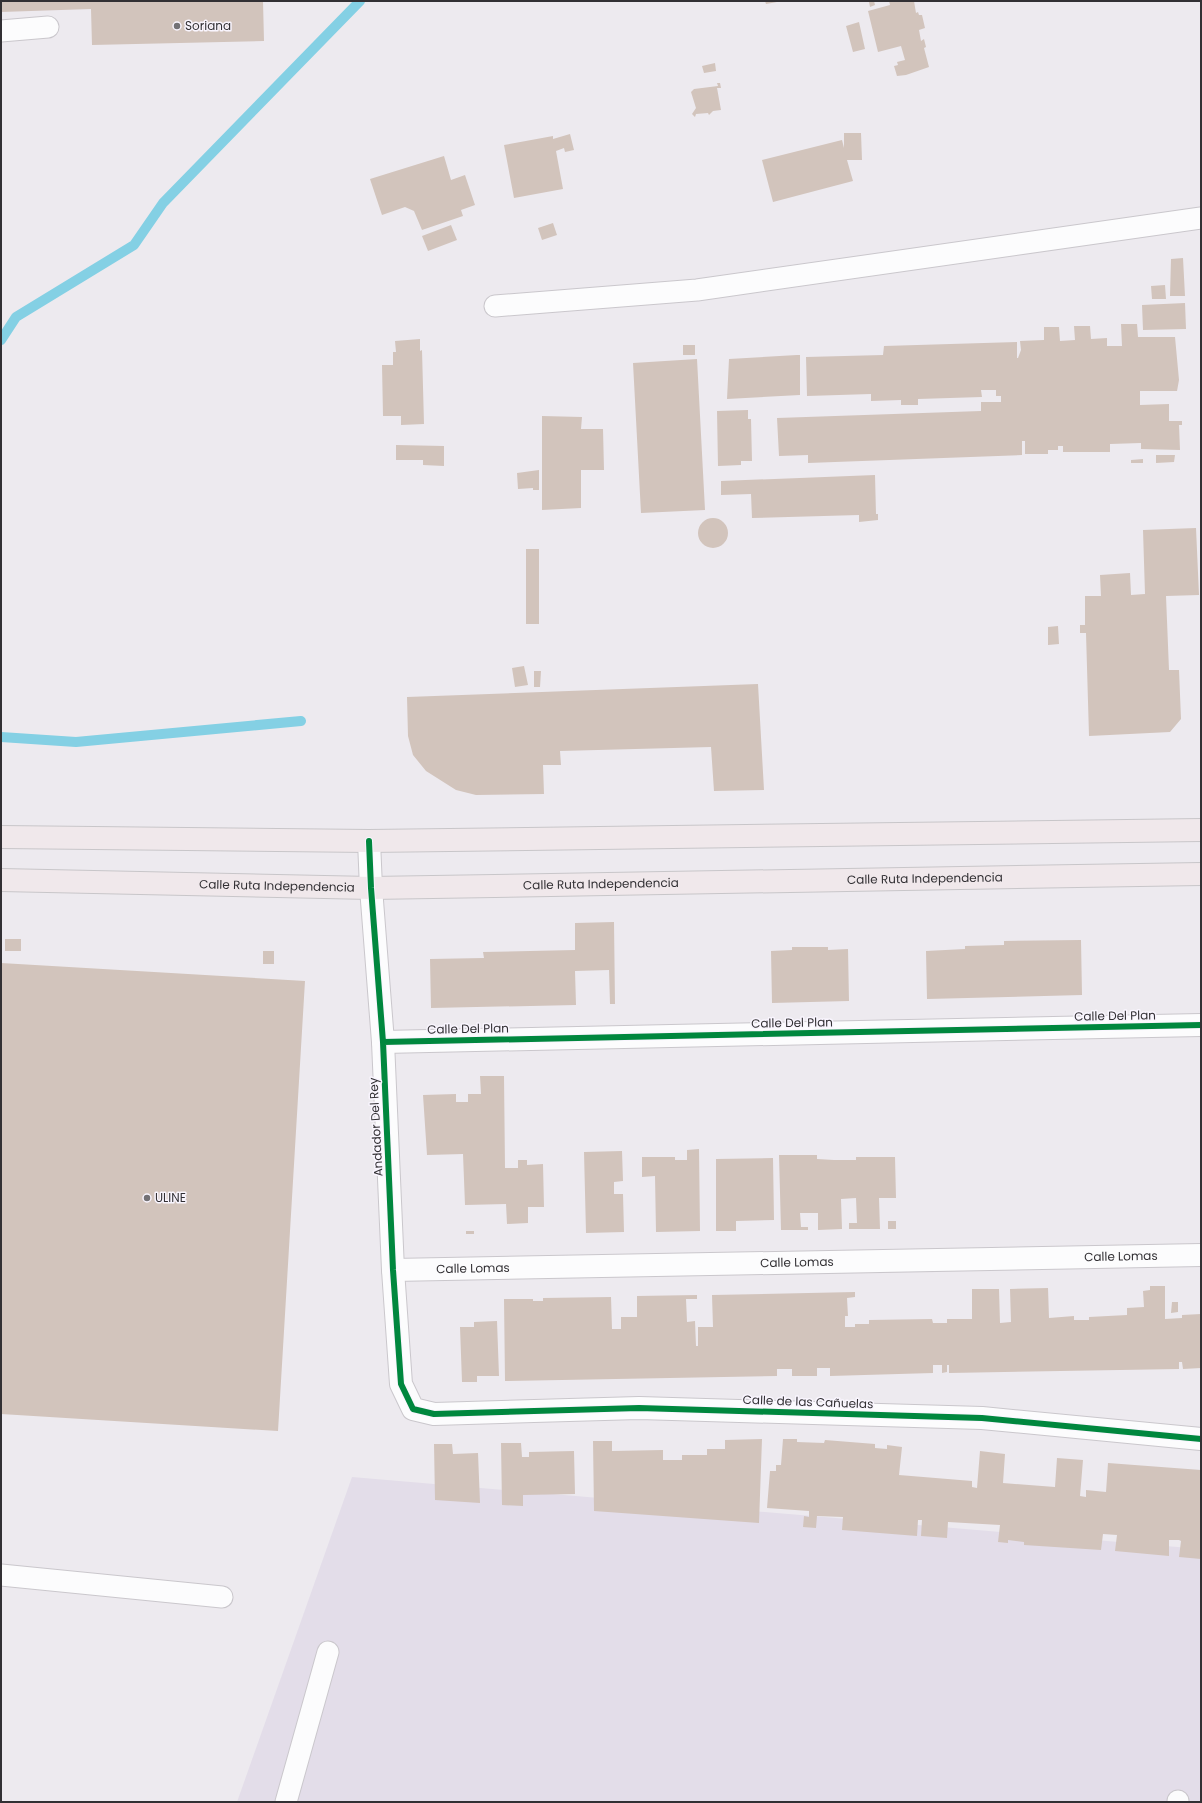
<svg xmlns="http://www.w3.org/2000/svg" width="1202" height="1803" viewBox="0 0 1202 1803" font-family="Poppins,sans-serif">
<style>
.built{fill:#e3dde9}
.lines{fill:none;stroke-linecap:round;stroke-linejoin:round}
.stream{stroke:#84d0e4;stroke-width:10}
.building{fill:#d2c4bc}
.service-casing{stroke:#cac7cc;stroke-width:23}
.minor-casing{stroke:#cac7cc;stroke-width:24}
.primary-casing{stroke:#c8c6c9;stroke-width:24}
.service{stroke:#fcfcfd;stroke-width:21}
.minor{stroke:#fcfcfd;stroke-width:22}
.primary{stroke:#f0e8eb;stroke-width:22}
.cycleway-casing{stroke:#f9f5fe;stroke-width:8}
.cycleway{stroke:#00873e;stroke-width:6}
.poi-dot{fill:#737175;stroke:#f9f5fe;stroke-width:1.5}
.labels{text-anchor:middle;stroke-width:3;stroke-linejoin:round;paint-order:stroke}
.poi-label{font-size:12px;fill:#323034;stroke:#f9f5fe;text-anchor:start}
.street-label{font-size:12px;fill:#323034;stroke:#f9f5fe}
</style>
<rect width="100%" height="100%" fill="#edeaef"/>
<path class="built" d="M352 1477 1201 1549V1802H237Z"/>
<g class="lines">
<path class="stream" d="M1 340 16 317 134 245 163 203 360 1
M1 737 76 742 301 721"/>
</g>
<path class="building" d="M1 1H263L264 41 92 45 91 9 1 12Z
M765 1H777V2L766 4Z
M874 1 875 5 870 7 869 2Z
M889 1H914L916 13 918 12 919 15H922L925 28 919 30 921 41 924 39 926 47 924 48 929 67 906 75 897 76 894 66 898 65 897 62 905 60 901 46 878 52 868 11 890 5Z
M859 22 865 49 853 52 846 26Z
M715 63 716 71 704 73 702 66Z
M717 83H720L721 88H717L721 110 713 111 709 115 708 113 696 114 695 117 692 114 696 108 691 92 694 89 718 86Z
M844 133H861L862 160H847L853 181 773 202 762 160 842 140 844 148Z
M570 134 574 150 565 152 564 148 556 151 563 189 514 198 504 145 553 136V139Z
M444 156 451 180 465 175 475 205 461 210 463 216 422 230 414 211 405 207 382 215 370 179Z
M553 223 557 235 542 240 538 228Z
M451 225 457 240 428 251 422 236Z
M1183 258 1185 296H1170L1171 259Z
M1165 285 1166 299H1152L1151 286Z
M1185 303 1186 329 1143 330 1142 305Z
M1121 324H1137L1138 337H1175L1179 380 1177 391H1140V405L1169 404V421H1182V425H1179L1180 450 1141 449V443L1110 444V452H1063V446H1058V450H1048V454H1025V441H1022V455L808 463V455L779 456 777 418 981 411V402H1001V396H996V390H981L982 397 918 399V405H901V400L871 401V394L807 396 806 357 883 355 884 346 1017 342V358H1018L1021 350 1020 341 1044 340V327H1059L1060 341 1075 340 1074 326H1090L1091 339 1107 338V346H1122Z
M420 339V351L422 350 424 424 401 425V416H383L382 365H393V352H396L395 341Z
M683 345H695V355H683Z
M797 355H800V395L727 399 729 359Z
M697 359 705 510 641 513 633 363Z
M748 410V419H751L752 461H741V465L718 466 717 411Z
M542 416 582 417 581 429H603L604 470H581V508L542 510Z
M396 445 444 446V466L423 465V460H396Z
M1156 455H1175L1174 462 1156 463Z
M1143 459V463H1131V460Z
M539 470V490H533V488L518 489 517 473Z
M875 475 876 514H878V520L859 522V515L752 518 751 494 721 495V481Z
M698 533a15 15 0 1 1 30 0a15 15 0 1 1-30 0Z
M1196 528 1199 595 1166 596 1169 670H1179L1181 719 1170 732 1089 736 1086 633H1080V625H1085V596H1101L1100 575 1130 573 1131 595 1145 594 1143 530Z
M526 549H539V624H526Z
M1058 626 1059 644 1048 645V627Z
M524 666 528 685 515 687 512 668Z
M534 671H541L540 687H534Z
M758 684 764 790 714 791 711 747 560 751 561 765H543L544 794 476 795 456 790 426 771 413 755 408 736 407 697Z
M614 922 615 1004H610L609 970 575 971 576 1005 431 1008 430 959 484 958 483 952 575 950V923Z
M5 939H21V951H5Z
M1081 940 1082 995 927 999 926 951 965 949V946L1004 945V941Z
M792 947H828V950L848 949 849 1001 772 1003 771 951 792 950Z
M263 951H274V964H263Z
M1 963 305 981 278 1431 1 1414Z
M480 1076H504L505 1168H518V1160H527V1165L543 1164 544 1207H528V1223L507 1224 506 1204 465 1205 463 1154 427 1155 423 1095 456 1094V1102H468V1094H481Z
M699 1149 700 1231 656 1232 655 1176 642 1177V1157H675V1160H687V1150Z
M622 1151 623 1181 614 1182V1194H623L624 1232 586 1233 584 1152Z
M779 1155H817V1159L834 1160H856V1157H895L896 1198H879L880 1229H849V1223H857L856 1198 841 1199 842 1229 818 1230V1213H800L801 1227H808V1230H781Z
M773 1158 774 1220 736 1221V1231H716V1159Z
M888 1221H896V1229H888Z
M466 1231H474V1234H466Z
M1150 1286H1165V1319L1182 1318V1315L1201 1314V1368L1183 1369 1182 1362H1179V1369L949 1373V1365H947V1372L942 1373V1365H933V1373L830 1376V1368H817V1376H792V1369H777V1376L505 1381 504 1299H533V1301H543V1298L611 1297 612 1329H621V1317H637V1296L697 1295V1299H686L687 1322 695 1321 696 1346H698V1327H713L712 1295 855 1292V1297L847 1298 848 1316H845V1327H855V1324H869V1320L932 1319 933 1323H947V1319H972V1289H999L1000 1323 1011 1322 1010 1289 1048 1288 1049 1318 1074 1316V1320H1089V1317L1127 1315V1308L1144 1307 1143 1291 1150 1290Z
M1172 1302H1178V1312L1171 1313Z
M497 1321 499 1376H477V1382H462L460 1327H474V1322Z
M762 1439 759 1523 594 1511 593 1441H612V1451L663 1450V1460H682V1455H707V1449H725V1440Z
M783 1439H797V1442L824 1443 825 1440 875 1444V1448L887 1449V1445L902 1447 899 1475 972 1481V1487L977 1488 980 1451 1005 1454 1003 1483 1055 1487 1057 1458 1083 1460 1080 1496 1086 1497V1490L1106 1492 1108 1463 1201 1470V1559L1179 1557 1181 1541 1179 1540H1169V1556L1115 1551 1117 1535 1103 1534 1101 1550 1024 1545V1542L1008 1540V1543L998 1542 1000 1525 948 1522 947 1538 921 1536 922 1520H918L917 1536 842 1530 843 1517 817 1516 816 1528 803 1527 804 1516 809 1517V1511L767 1508 770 1471H776V1465H781Z
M501 1443H521L522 1457H529V1452L574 1451 575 1494 523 1495V1506L502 1505Z
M434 1444H452L453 1454 478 1453 480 1503 435 1500Z"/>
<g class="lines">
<g class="service-casing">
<path id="service" d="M1 31 48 27
M495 306 697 290 1201 218
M1 1575 222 1597
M286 1802 328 1652
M1178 1802V1801"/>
</g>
<g class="minor-casing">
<g id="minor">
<path d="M369 841 371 888 383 1042 393 1270 401 1384 413 1409 434 1414 639 1408 982 1418 1201 1439"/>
<path d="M383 1042 1201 1025"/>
<path id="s1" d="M393 1270 1201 1255"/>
</g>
</g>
<g class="primary-casing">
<g id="primary">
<path d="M1 837 369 841 1201 830"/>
<path id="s2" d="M1 880 371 888 1201 874"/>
</g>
</g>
<use href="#service" class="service"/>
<use href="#minor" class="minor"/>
<use href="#primary" class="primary"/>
<g class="cycleway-casing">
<path id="cycleway" d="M369 841 371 888 383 1042 393 1270 401 1384 413 1409 434 1414 639 1408 982 1418 1201 1439
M383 1042 1201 1025"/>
</g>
<use href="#cycleway" class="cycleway"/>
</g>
<g class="poi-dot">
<circle cx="177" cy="26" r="4"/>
<circle cx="147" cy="1198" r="4"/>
</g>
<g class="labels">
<g class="poi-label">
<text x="185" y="30">Soriana</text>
<text x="155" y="1202">ULINE</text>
</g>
<g class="street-label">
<text dy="4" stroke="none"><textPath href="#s2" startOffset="924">Calle Ruta Independencia</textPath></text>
<text dy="4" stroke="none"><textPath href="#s2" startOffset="600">Calle Ruta Independencia</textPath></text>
<text dy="4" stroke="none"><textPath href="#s2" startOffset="276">Calle Ruta Independencia</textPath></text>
<text transform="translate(1115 1016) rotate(-1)" y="4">Calle Del Plan</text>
<text transform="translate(792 1023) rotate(-1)" y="4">Calle Del Plan</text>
<text transform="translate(468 1029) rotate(-1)" y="4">Calle Del Plan</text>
<text transform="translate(376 1127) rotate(-93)" y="4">Andador Del Rey</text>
<text dy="4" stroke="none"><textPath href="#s1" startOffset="728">Calle Lomas</textPath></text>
<text dy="4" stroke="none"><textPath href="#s1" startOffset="404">Calle Lomas</textPath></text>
<text dy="4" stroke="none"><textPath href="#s1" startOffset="80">Calle Lomas</textPath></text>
<text transform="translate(808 1402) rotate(2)" y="4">Calle de las Cañuelas</text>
</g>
</g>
<rect width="1202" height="1803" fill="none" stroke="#323034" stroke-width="4"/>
</svg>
